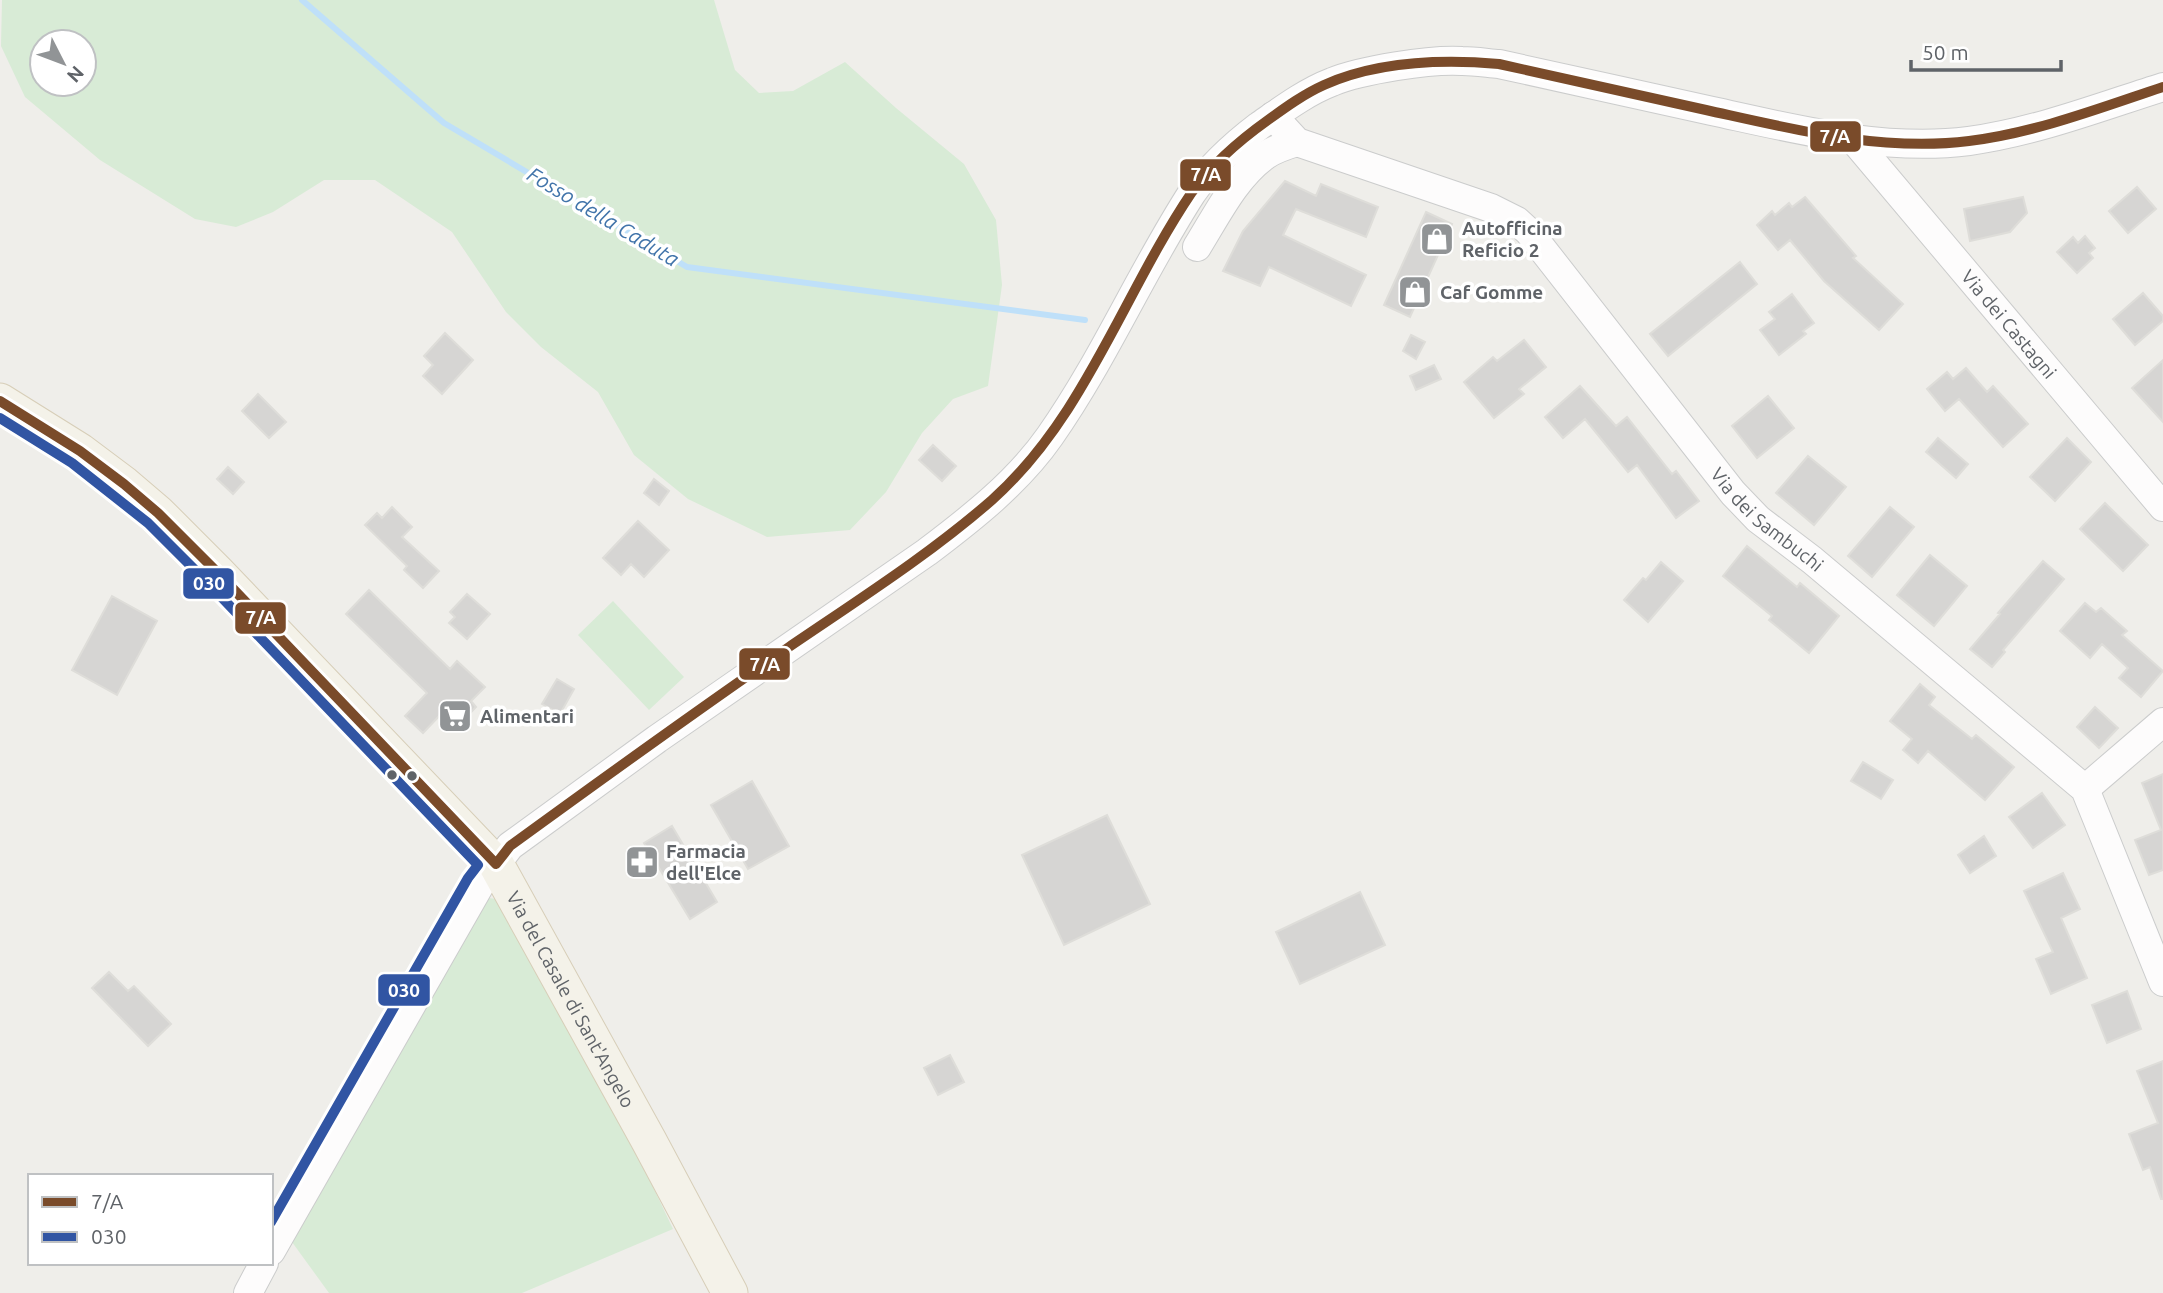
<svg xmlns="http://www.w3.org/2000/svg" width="2163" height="1293" viewBox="0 0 2163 1293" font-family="Ubuntu,sans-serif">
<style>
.green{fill:#d8ebd6;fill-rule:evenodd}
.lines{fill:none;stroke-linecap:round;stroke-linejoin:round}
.stream{stroke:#bfe0f9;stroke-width:6}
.building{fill:#d6d5d3;stroke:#deddd9;stroke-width:2}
.minor-casing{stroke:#cbcccc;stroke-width:30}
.major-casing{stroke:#d7ceb8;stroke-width:37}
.minor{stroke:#fdfcfc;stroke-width:28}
.major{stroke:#f4f2e9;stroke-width:35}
.bus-1-casing{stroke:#fff;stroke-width:16}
.bus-2-casing{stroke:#fff;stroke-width:16}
.bus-1{stroke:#7a4b2a;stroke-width:10}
.bus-2{stroke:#3155a3;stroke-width:10}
.bus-dot{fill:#5f6368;stroke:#fff;stroke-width:2.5}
.labels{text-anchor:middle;stroke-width:7;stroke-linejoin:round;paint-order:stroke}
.poi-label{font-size:19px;font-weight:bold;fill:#5f6368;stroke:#fff;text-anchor:start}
.street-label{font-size:19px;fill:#5f6368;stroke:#fff}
.water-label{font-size:21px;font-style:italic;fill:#4174aa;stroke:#fff}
.line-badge{stroke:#fff;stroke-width:2.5}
.badge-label{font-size:19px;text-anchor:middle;font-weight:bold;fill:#fff}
</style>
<rect width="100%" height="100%" fill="#efeeea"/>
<path class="green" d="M2 0H714L735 70 759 93 793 91 845 62 896 108 964 164 996 220 1002 285 988 386 953 399 922 433 886 492 850 530 767 537 688 499 634 455 598 392 541 347 506 312 452 232 375 180H324L273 212 236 227 195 219 100 160 25 97 1 46ZM42 42H84V84H42Z
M613 601 684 677 649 710 578 635Z
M489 898 496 899 587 1048 673 1229 522 1293H329L292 1242 482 905Z"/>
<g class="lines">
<path class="stream" d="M302 0 444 123 687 267 1085 320"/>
</g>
<path class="building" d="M1285 181 1316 196 1321 184 1378 207 1366 237 1296 209 1283 235 1366 275 1351 306 1269 267 1260 286 1223 271 1243 231Z
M2137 187 2156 209 2128 233 2109 211Z
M1805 197 1856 256 1853 258 1903 304 1879 330 1824 281 1790 240 1778 250 1757 225 1772 211 1775 215 1789 203 1792 207Z
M2023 197 2027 213 2010 232 1970 241 1964 209Z
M1426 212 1452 224 1410 317 1384 305Z
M2085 236 2095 248 2089 253 2093 258 2077 273 2057 252 2073 237 2078 243Z
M1740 262 1757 284 1668 356 1650 334Z
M2143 293 2163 316V321L2135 345 2113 319Z
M1792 294 1814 323 1803 331 1806 334 1779 355 1760 330 1775 319 1769 312Z
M445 333 473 360 442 394 423 376 433 365 424 356Z
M1411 335 1425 342 1416 359 1403 351Z
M1524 340 1546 367 1519 389 1524 394 1494 418 1464 382 1493 357 1497 361Z
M2163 360V422L2132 388Z
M1434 365 1441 379 1416 390 1410 376Z
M1966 368 1987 392 1993 386 2028 424 2003 447 1959 399 1945 411 1927 389 1947 372 1953 379Z
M1580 386 1616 426 1627 417 1672 474 1676 471 1699 501 1676 518 1637 465 1628 472 1585 419 1563 438 1545 417Z
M258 394 286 422 269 438 242 411Z
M1768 396 1794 428 1757 458 1732 426Z
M1938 438 1968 464 1956 478 1926 452Z
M2067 438 2091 462 2055 501 2030 477Z
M933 445 956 466 942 481 919 460Z
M1808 456 1846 487 1814 525 1776 493Z
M228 467 244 482 233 494 217 479Z
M654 479 669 491 659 505 644 493Z
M2105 503 2148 545 2123 571 2080 529Z
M392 507 412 527 402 537 439 571 423 588 404 570 407 566 365 525 377 513 382 518Z
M1890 507 1914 527 1872 577 1848 556Z
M638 521 669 550 644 577 631 564 621 575 603 558Z
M1747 546 1797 587 1800 583 1839 616 1809 653 1769 620 1772 616 1723 576Z
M1930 555 1967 586 1934 626 1897 595Z
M2043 561 2064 579 2003 650 2005 652 1992 667 1970 649 2000 614 1998 613Z
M1661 562 1683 581 1648 622 1624 600 1643 578 1646 580Z
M369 590 450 669 457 661 485 687 471 701 476 707 458 726 443 712 423 733 405 716 427 693 346 614Z
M467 594 490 614 467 639 449 623 455 617 450 612Z
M112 596 157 621 117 695 72 670Z
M2085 603 2096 612 2101 608 2127 631 2122 635 2163 671 2141 697 2119 678 2128 668 2102 644 2090 658 2060 631Z
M557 679 574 689 560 714 542 704Z
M1920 684 1935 697 1929 705 1972 739 1976 735 2014 767 1985 800 1928 751 1918 763 1903 750 1912 739 1890 721Z
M2095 707 2118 728 2099 748 2077 727Z
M1863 762 1893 780 1881 799 1851 781Z
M2163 774V870L2149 875 2135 840 2161 830 2142 783Z
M752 781 789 846 748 869 711 805Z
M2042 793 2065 825 2033 848 2009 817Z
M1107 815 1150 904 1064 945 1022 855Z
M672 826 717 902 690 919 644 843Z
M1984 836 1996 856 1970 873 1958 855Z
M2063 873 2080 909 2061 918 2087 978 2051 994 2036 959 2053 952 2024 891Z
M1360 892 1385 945 1300 984 1276 932Z
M109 972 128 991 134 986 171 1024 148 1046 92 988Z
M2127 991 2141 1029 2107 1043 2092 1005Z
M950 1055 964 1082 938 1095 924 1068Z
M2163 1061V1199H2161L2150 1167 2143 1170 2129 1134 2158 1123 2137 1071Z"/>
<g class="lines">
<g class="minor-casing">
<g id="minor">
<path id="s1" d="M1273 116 1297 142 1491 208 1517 221 1529 232 1733 493 1758 519 1812 560 2085 789 2163 982"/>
<path id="s2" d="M1853 139 2163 507"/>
<path d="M1197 247C1217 215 1235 177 1266 155 1275 149 1287 145 1297 142"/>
<path d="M2085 789 2163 722"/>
<path d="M271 1251 480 885 510 846 657 739 927 552C972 518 1018 482 1050 436 1104 359 1141 272 1192 193 1210 167 1234 145 1259 126 1282 110 1306 92 1332 82 1361 70 1430 59 1462 61 1474 61 1487 63 1499 64 1570 80 1641 95 1712 111 1795 129 1883 152 1969 141 2035 132 2100 107 2163 87"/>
<path d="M248 1293 264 1263"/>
</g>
</g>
<g class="major-casing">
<g id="major">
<path id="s3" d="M0 401 80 451 124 484 158 513 216 571 496 864 649 1141 730 1293"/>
</g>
</g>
<use href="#minor" class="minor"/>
<use href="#major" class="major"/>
<g class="bus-1-casing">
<path id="bus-1" d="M0 401 80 451 124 484 158 513 216 571 496 864
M496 864 510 846C602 779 695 712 789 647 858 600 929 555 992 500 1085 417 1123 294 1192 192 1212 164 1240 140 1268 120 1286 107 1304 94 1324 85 1378 61 1441 59 1499 64 1568 79 1637 94 1706 110 1792 129 1881 152 1969 141 2035 133 2100 108 2163 87"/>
</g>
<g class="bus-2-casing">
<path id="bus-2" d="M0 418 72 463 148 523 206 581 478 865 468 878 271 1222"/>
</g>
<use href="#bus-1" class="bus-1"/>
<use href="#bus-2" class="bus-2"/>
</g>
<defs>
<g id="shop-square" transform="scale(1.75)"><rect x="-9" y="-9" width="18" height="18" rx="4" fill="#919496" stroke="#fff"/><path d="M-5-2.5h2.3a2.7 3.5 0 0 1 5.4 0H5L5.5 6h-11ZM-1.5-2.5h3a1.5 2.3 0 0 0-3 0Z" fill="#fff"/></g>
<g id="supermarket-square" transform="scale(1.75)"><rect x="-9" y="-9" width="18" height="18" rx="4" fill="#919496" stroke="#fff"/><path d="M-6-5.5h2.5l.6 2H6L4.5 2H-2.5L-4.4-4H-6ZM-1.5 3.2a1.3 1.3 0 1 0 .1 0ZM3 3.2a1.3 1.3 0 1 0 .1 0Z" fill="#fff"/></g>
<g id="pharmacy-square" transform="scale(1.75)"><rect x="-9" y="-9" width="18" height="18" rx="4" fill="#919496" stroke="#fff"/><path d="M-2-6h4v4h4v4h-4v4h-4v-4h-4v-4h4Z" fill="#fff"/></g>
</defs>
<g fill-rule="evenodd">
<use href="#shop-square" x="1437" y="239"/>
<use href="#shop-square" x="1415" y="292"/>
<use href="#supermarket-square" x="455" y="716"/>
<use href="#pharmacy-square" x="642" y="862"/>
</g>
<g class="bus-dot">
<circle cx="392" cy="775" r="6"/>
<circle cx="412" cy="776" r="6"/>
</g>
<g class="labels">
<g class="poi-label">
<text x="1462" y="235">Autofficina<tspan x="1462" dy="22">Reficio 2</tspan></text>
<text x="1440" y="299">Caf Gomme</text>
<text x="480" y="723">Alimentari</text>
<text x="666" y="858">Farmacia<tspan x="666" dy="22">dell'Elce</tspan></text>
</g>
<g class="street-label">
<text dy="7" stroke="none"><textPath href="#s2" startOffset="242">Via dei Castagni</textPath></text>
<text dy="7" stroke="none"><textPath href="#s1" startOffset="660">Via dei Sambuchi</textPath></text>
<text dy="7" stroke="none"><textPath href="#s3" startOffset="836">Via del Casale di Sant'Angelo</textPath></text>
</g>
<g class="water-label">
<text transform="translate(603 217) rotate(31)" y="7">Fosso della Caduta</text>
</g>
</g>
<g class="line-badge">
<rect x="1809" y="120" width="53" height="33" rx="7" fill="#7a4b2a"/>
<rect x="1179" y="158" width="53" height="34" rx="7" fill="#7a4b2a"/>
<rect x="182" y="567" width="53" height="33" rx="7" fill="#3155a3"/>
<rect x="234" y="601" width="53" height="34" rx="7" fill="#7a4b2a"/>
<rect x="738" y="647" width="53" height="34" rx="7" fill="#7a4b2a"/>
<rect x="377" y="973" width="54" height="34" rx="7" fill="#3155a3"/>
</g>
<g class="badge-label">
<text x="1835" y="143">7/A</text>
<text x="1206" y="181">7/A</text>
<text x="209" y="590">030</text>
<text x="261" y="624">7/A</text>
<text x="765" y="671">7/A</text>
<text x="404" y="997">030</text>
</g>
<rect x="28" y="1174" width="245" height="91" fill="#ffffff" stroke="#bfc1c3" stroke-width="2"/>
<rect x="42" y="1197" width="35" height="10" fill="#7a4b2a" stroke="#bfc1c3" stroke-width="2"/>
<text x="91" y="1209" font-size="21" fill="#5f6368">7/A</text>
<rect x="42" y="1232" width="35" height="10" fill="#3155a3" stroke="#bfc1c3" stroke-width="2"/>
<text x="91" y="1244" font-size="21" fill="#5f6368">030</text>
<g transform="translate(63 63) rotate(132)"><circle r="33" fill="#ffffff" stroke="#bfc1c3" stroke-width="2"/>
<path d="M0-5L12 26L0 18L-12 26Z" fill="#919496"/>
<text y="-10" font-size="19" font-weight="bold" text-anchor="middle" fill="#5f6368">N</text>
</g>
<path d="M1911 60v10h150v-10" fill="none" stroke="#5f6368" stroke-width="3.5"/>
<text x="1922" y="60" font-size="21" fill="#5f6368" stroke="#ffffff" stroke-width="5" paint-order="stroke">50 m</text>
</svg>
